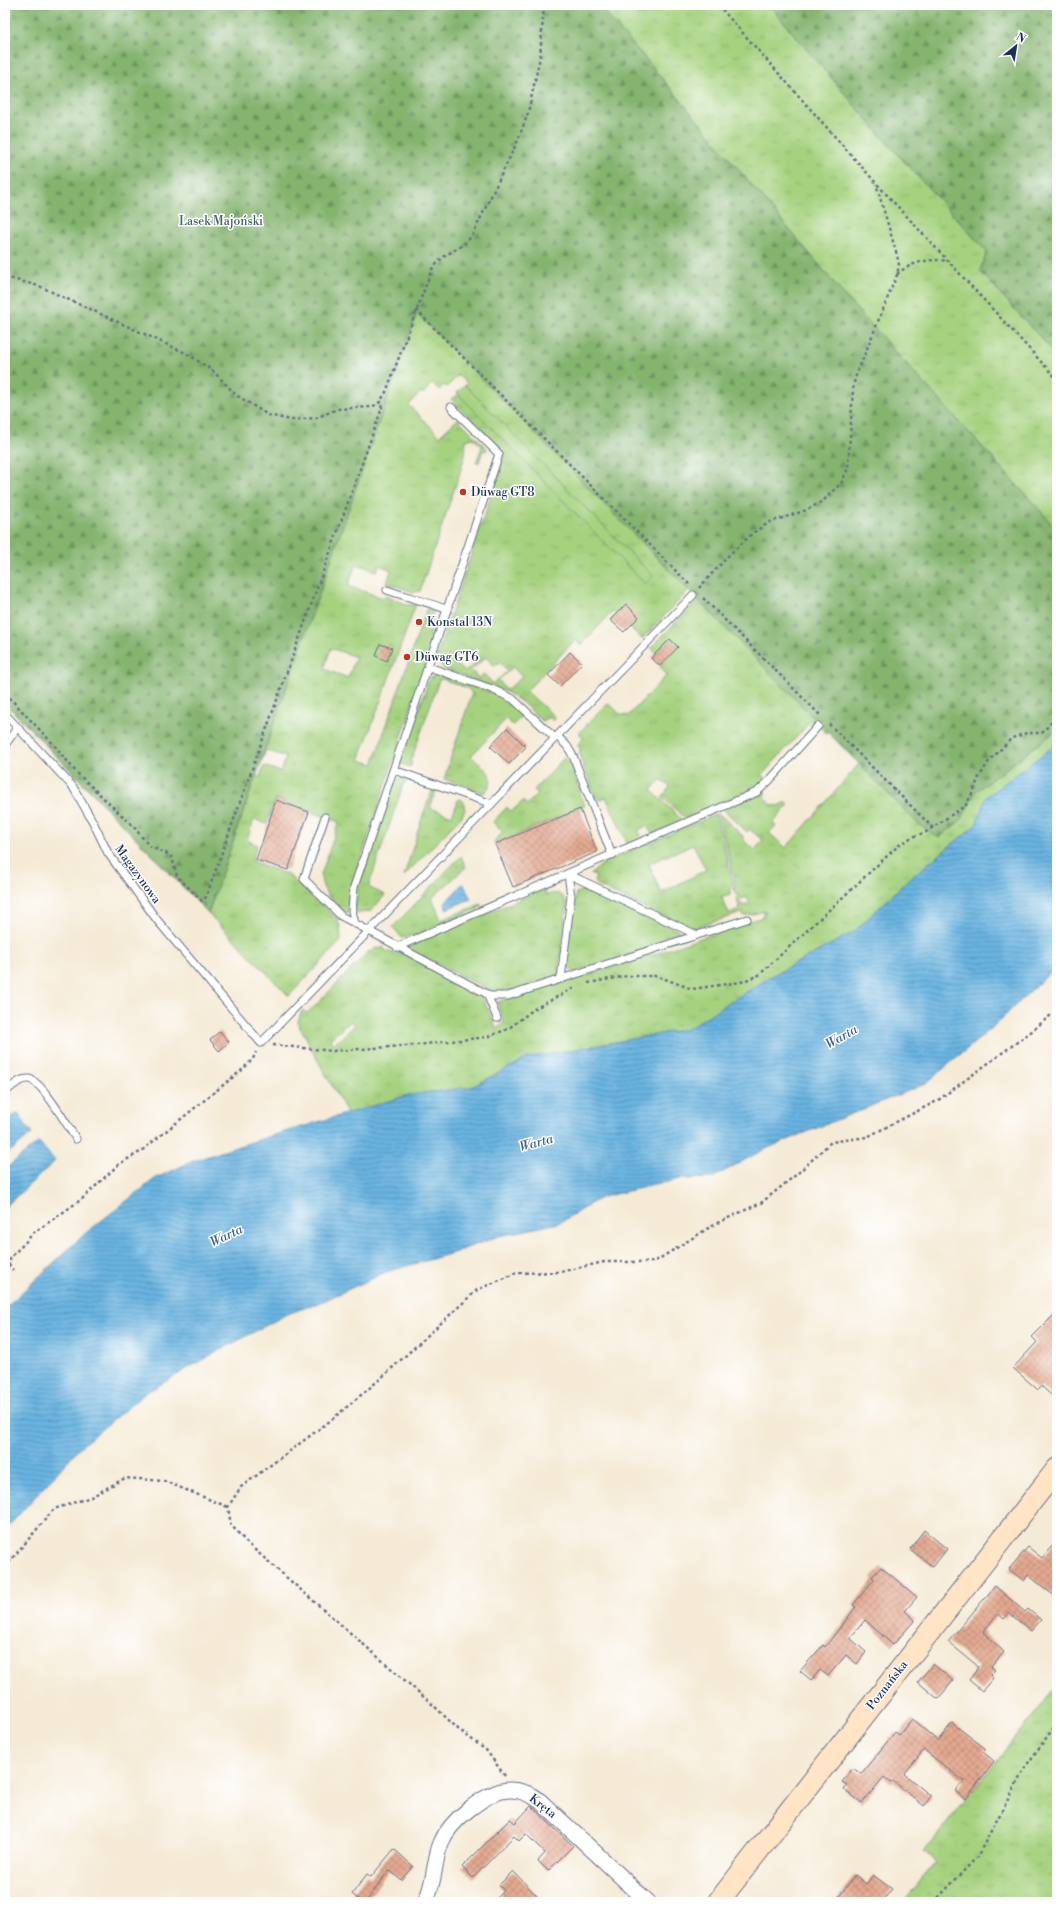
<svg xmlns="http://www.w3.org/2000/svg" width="1062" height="1907" viewBox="0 0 1062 1907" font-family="'Libre Bodoni',serif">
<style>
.grass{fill:url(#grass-tufts);stroke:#60806e;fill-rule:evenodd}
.forest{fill:url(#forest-firs);stroke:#507266}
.pitch{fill:#a6d27f;stroke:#60806e}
.water{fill:url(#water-rules);stroke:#4272a0}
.building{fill:url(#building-cross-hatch)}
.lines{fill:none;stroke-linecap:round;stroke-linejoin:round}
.lane-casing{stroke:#677088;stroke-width:9}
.street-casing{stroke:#677088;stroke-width:17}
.secondary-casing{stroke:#677088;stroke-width:23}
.path{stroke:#677088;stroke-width:2.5;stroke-dasharray:3 3;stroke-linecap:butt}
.lane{stroke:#fff;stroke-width:7}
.street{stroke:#fff;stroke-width:15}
.secondary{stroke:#ffe4c6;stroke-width:21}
.poi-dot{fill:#c8321e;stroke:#fff;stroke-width:1.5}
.labels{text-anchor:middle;stroke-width:3;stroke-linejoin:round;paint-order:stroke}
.park-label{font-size:12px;fill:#456068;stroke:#fff}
.poi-label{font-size:12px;fill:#1b2f5e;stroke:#fff;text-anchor:start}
.street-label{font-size:12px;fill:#1b2f5e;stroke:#fff}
.water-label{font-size:13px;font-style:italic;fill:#365e8c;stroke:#fff}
</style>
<defs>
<pattern id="grass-tufts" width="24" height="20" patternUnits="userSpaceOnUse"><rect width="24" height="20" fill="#a6d27f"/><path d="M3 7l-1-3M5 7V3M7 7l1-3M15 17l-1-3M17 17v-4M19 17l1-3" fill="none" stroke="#8eb570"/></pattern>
<pattern id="forest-firs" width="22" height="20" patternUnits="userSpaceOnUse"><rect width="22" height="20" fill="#84b46e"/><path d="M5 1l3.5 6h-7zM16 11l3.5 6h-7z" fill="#6b935e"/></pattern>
<pattern id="water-rules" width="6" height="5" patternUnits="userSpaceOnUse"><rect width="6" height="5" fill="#69b4e1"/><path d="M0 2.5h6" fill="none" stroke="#5693ba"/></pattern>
<pattern id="building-cross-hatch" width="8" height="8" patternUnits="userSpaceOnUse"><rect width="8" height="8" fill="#e4a990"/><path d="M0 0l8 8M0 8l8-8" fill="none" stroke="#b88a79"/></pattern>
</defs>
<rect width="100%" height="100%" fill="#fff"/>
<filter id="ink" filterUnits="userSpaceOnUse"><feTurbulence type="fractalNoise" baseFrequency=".025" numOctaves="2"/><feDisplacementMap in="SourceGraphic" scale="8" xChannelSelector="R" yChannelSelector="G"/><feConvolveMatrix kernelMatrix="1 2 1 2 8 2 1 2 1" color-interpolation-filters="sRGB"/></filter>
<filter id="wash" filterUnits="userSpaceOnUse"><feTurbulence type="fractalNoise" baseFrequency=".012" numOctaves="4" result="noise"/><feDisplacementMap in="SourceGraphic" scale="16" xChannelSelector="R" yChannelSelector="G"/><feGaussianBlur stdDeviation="0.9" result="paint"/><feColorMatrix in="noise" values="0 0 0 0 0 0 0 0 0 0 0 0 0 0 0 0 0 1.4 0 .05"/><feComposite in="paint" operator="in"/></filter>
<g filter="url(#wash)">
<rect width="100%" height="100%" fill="#f5ead5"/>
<path class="grass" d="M598 5H769L882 137 987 252 980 271 1057 356V529L851 303 645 58Z
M417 312 689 590 642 639 613 611 581 645 575 640 526 691 556 718 553 721 549 717 542 721 522 702 508 693 444 669 436 659 505 454 451 399 459 395 467 383 458 375 447 387 444 385 439 390 432 383 423 394 421 392 409 405 440 436 458 419 487 448 486 451 483 450 479 462 476 463 482 446 473 438 466 440 465 455 460 472 420 591 413 592 387 583 391 570 379 565 377 571 356 564 348 586 383 598 384 596 409 605 416 604 359 760 373 764 427 608 433 611 432 622 429 632 432 633 429 644 430 651 350 892 348 913C334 906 321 891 321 875L339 822 276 799 266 824 254 819 247 840 257 845 252 861 287 874 336 917 340 926 341 941 289 996 208 913ZM331 648 356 657 348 678 324 669ZM471 650 480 659 465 672 456 663ZM486 657 494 666 500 662 508 671 493 684 484 674 479 679 471 670ZM513 667 522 677 507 690 498 680ZM266 750 286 757 281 772 264 766 260 777 256 776Z
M698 600 827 731 826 733 812 720 762 775 766 779 758 786 686 819 662 797 670 787 661 779 651 790 683 821 652 834 647 826 638 830 642 838 628 845 606 797 599 800 594 796C592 781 578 762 580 748L577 745 584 738 579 733 608 703 620 714 628 716 667 675 660 666 678 647 670 639 656 653 651 648Z
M438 674 498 695 510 702 524 714 513 725 506 719 471 756C482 768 501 776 484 793L444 779 472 693 467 688 442 679 439 680 411 761V767L400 764 430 677 432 678 434 675H436Z
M1057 730V744L986 797 976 825 908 880 854 932 772 976 687 1029 528 1058 472 1087 409 1095 348 1114 313 1052 306 1037 300 1028 298 1022 302 1010 307 1013 314 1007 369 951 371 952 376 948 380 949 383 947 387 952 389 950 394 955 398 951 481 994 496 1028 504 1023 497 1002 658 953 762 917 766 911 744 916 742 913 690 929 598 886 594 882 596 877 591 874 605 862 716 814 733 882 730 894 721 897 729 913 740 909 736 897 740 901 742 906 750 903 746 897 741 899C733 894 734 890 735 881L718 813 743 836V840L755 850 763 840 749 829 747 832 724 810 765 790V798L770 804 778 806 786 802 789 804 773 823 776 826 769 833 786 848 859 764 917 823 962 819 975 792ZM693 844 706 870 661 893 649 864ZM351 1021 355 1025 334 1044 330 1039Z
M564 758 570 763 585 806 495 844 494 842 503 831 493 822 507 807 511 812 523 801 527 805 538 793 534 790Z
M395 777 407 781 403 785 369 885 370 888 385 895 371 911 355 914 358 886Z
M433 789 436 791 430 808 452 816 458 800 461 799 464 802 465 809 462 816 404 876 423 815Z
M461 856 466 867 432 898 441 920 481 904 482 907 414 936 413 935 402 938 393 927Z
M587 888H589L690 936 575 972C568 970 567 965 566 959L576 893Z
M544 889 546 895C558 892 563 893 567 905L558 974 555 978 511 992 510 990 491 991 405 948Z
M1057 1685V1902H903L936 1862 924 1852Z"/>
<path class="forest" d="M5 5H598L645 58 851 303 1057 529V730L975 792 962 819 939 838 917 823 417 313 208 913 5 703Z
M769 5H1045L1057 10V356L980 271 987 252 882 137Z"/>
<path class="pitch" d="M465 385 653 576 645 584 457 393Z"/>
<path class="water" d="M1057 744V966L992 1028 925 1084 763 1150 712 1178 680 1179 602 1197 559 1223 499 1236 453 1253 386 1272 319 1303 287 1314 202 1360 144 1394 81 1446 5 1530V1308L87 1232 156 1178 193 1161 261 1139 409 1095 472 1087 528 1058 687 1029 772 976 854 932 908 880 976 825 986 797Z
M463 883 471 899 446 909 445 903Z
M18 1113 32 1134 5 1156V1121Z
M39 1142 55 1161 5 1207V1169Z"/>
<g id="blocks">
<path class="building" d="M626 604 639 617 624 632 610 620Z
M670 639 678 647 660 666 651 658Z
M380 644 392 648 387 661 376 656Z
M570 652 582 663 560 686 548 675Z
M507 728 526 747 509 764 490 746Z
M276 800 309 812 288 870 256 860Z
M580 809 597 852 513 887 495 844Z
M220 1031 229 1042 219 1051 210 1040Z
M1057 1312V1400L1041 1386 1038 1390 1013 1368 1037 1342 1032 1337Z
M924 1530 947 1549 933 1567 910 1549Z
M1057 1540V1598L1028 1575 1024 1581 1009 1569 1028 1547 1042 1558Z
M881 1567 917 1597 905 1611 915 1620 893 1645 865 1620 850 1638 866 1652 857 1664 846 1655 828 1676 820 1670 811 1680 800 1671 823 1645 825 1647 856 1607 853 1605 874 1579 872 1577Z
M995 1586 1025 1612 1028 1609 1041 1620 1031 1631 1009 1613 1004 1619 998 1614 983 1632 1004 1652 991 1667 995 1670 990 1675 993 1678 982 1691 969 1680 979 1667 948 1642Z
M933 1664 953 1681 938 1699 918 1682Z
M912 1719 938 1741 952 1723 986 1749 983 1752 994 1761 966 1799 955 1791 964 1781 924 1750 904 1774 931 1796 924 1806 893 1781 891 1783 884 1777 862 1803 844 1789 847 1785 842 1782 853 1768 861 1774 895 1732 899 1735Z
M531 1806 573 1846 548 1871 538 1861 545 1853 526 1834 519 1841 514 1836 473 1878 462 1867 510 1819 515 1823Z
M394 1849 413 1866 401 1880 389 1870 366 1902H362L352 1894 367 1874 371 1877Z
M513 1871 543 1902H493L504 1891 499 1885Z
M855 1875 866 1884 873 1875 892 1889 882 1902H835Z"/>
</g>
</g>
<g filter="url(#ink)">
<use href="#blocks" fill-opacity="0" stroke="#677088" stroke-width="1"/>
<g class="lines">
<g class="lane-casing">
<path id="lane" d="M387 590C407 597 428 602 448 610
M429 667 492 689 513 699 555 738
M5 714 73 787 93 822 108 853 157 920 261 1043 693 595
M557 736 567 746 573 756 612 855
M5 745 17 728
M394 770 492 804
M325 817 304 879 341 916 487 994 497 1018
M568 874 697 935
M355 924 352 911 354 887 499 454 451 407
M397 947 757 792 769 781 818 726
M561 979 571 896 568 874
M490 996H508L747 919
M5 1092C11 1087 20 1078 29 1079 42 1081 69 1128 76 1139"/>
</g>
<g class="street-casing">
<path id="street" d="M425 1902C436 1881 433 1862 441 1843 446 1830 458 1818 468 1810 492 1791 512 1781 540 1801L648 1902"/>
</g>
<g class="secondary-casing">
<path id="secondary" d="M718 1902 1057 1469"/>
</g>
<path class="path" d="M718 5 876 183 1057 379
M897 274C912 262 929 258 948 261
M5 277 39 286 186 353 213 371 236 395 268 415 291 420 316 418 337 409 372 407 380 402 386 392 432 269 443 257 463 245 472 236 518 140 528 113 540 57 544 5
M416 310 691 586
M699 588 729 555 754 532 770 522 807 510 824 500 842 482 848 468 853 389 855 378 897 275 899 265 897 255 876 184
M703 598 821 716
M5 693 56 747 76 772 134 827 149 846 168 854 172 858 177 876 202 901 206 897 382 408 380 402
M829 724 933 828
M588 983 627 976H657L692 989 741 982 759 975 899 845 912 837 926 832 966 805 974 790 978 779 989 761 1012 738 1027 733H1042L1057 716
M273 1045 333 1051 417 1045 487 1037 508 1029 534 1009 574 988
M5 1259 13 1270
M5 1272C10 1252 21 1250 32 1234L82 1199 119 1164 140 1152 242 1070 253 1059 256 1052
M5 1567 54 1509 91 1497 125 1478 164 1481 228 1507
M505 1776 486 1750 458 1729 432 1704 247 1543 231 1525 228 1507 241 1487 330 1421 379 1380 477 1290 516 1273 560 1272 604 1262H654L715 1224 761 1203 797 1174 831 1142 867 1137 937 1101 1032 1031 1057 1010
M934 1902 977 1857 1026 1766 1057 1723"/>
<use href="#lane" class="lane"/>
<use href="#street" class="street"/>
<use href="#secondary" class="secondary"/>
</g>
</g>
<g class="poi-dot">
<circle cx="463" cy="492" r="4"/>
<circle cx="419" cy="622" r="4"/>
<circle cx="407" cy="657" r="4"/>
</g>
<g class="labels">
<g class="park-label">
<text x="221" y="225">Lasek Majoński</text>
</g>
<g class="poi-label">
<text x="471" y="496">Düwag GT8</text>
<text x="427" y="626">Konstal 13N</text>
<text x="415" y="661">Düwag GT6</text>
</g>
<g class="street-label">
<text transform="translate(138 874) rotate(54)" y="4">Magazynowa</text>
<text transform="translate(887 1685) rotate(-52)" y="4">Poznańska</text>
<text transform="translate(543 1806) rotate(38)" y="4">Kręta</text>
</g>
<g class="water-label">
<text transform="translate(841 1036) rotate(-30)" y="5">Warta</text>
<text transform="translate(536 1142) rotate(-15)" y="5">Warta</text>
<text transform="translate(226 1235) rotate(-26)" y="5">Warta</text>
</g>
</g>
<rect width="1062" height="1907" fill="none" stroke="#fff" stroke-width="20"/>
<g transform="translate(1016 46) rotate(30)" stroke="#ffffff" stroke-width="3" paint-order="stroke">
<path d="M0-3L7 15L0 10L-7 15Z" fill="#1b2f5e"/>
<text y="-6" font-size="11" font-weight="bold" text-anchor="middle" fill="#1b2f5e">N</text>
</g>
</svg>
